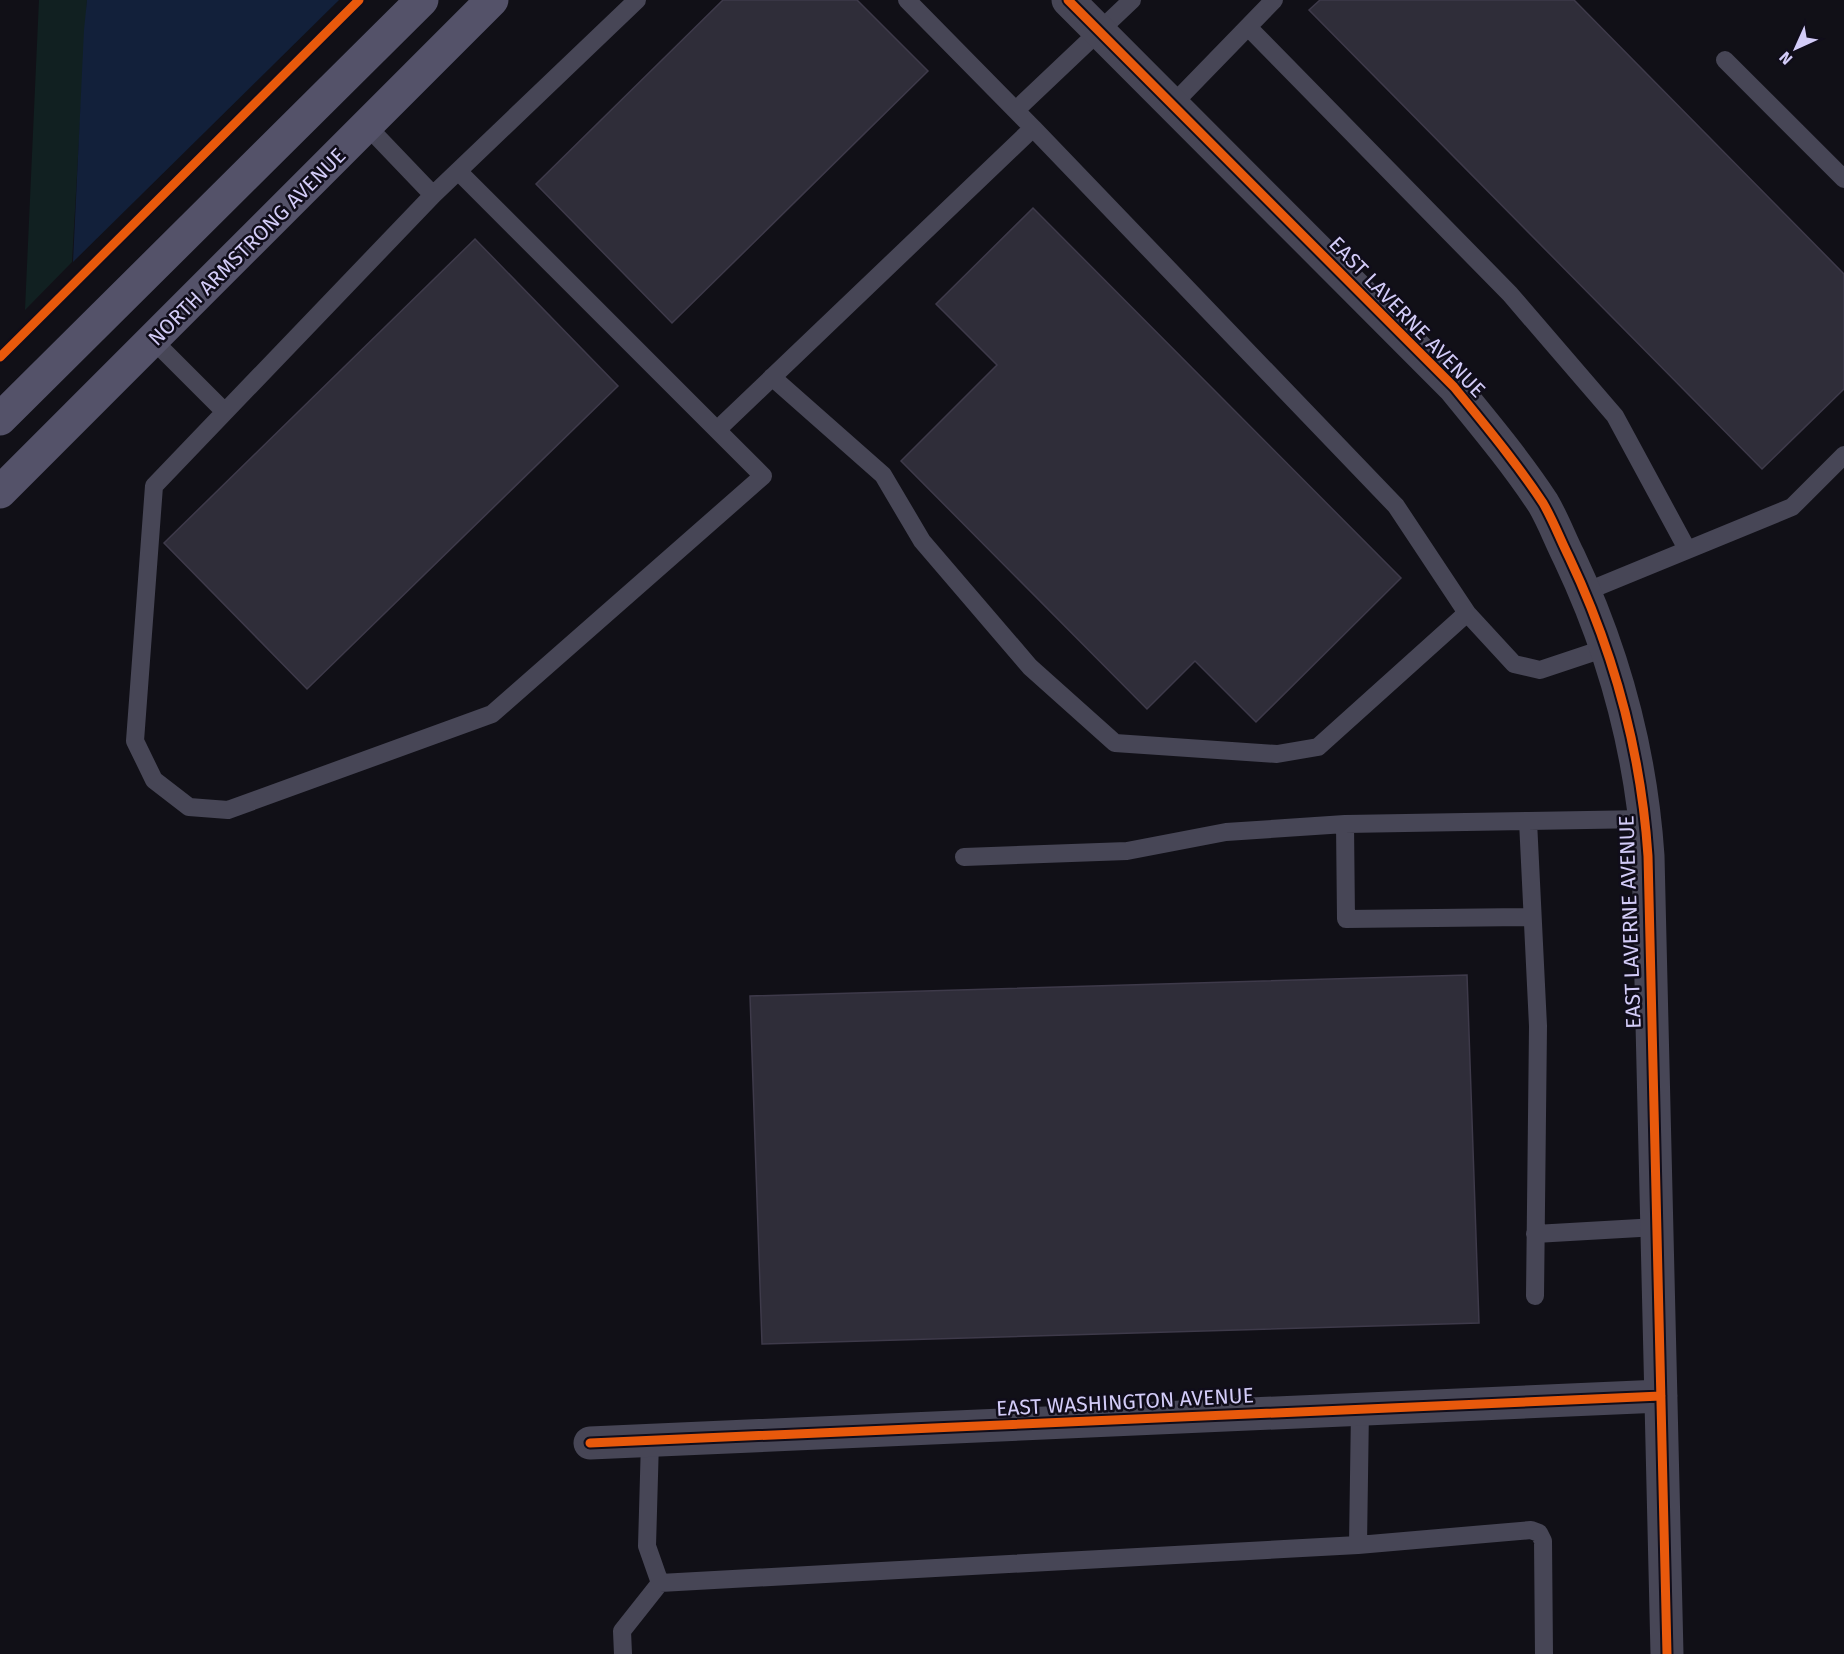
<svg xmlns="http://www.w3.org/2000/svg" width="1844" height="1654" viewBox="0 0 1844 1654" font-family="'Fira Sans',sans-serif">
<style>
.green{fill:#112021}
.water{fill:#12203a}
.building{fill:#2f2d39;stroke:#3e3a4a;stroke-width:1.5}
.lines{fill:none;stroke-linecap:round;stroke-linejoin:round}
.lane{stroke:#474656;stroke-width:18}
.street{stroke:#474656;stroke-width:33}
.secondary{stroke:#545269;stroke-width:33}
.cycleway-casing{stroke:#100d1a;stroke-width:13}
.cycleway{stroke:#e8590c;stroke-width:9}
.labels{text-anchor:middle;stroke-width:5;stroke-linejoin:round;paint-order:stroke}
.street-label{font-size:21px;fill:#d3ccf8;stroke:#100d1a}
</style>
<rect width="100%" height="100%" fill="#111017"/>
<path class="green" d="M39 0H87L72 262 25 310Z"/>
<path class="water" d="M87 0H339L73 262 84 30Z"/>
<path class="building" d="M723 0H857L928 71 672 323 536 184Z
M1320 0H1574L1844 274V389L1762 469 1309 10Z
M1033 208 1401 578 1256 722 1195 661 1147 709 901 461 997 365 936 304Z
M475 239 618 386 307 689 164 543Z
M1467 975 1479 1323 762 1344 750 996Z"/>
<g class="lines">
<path class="lane" d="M1248 27 1510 294 1615 416 1687 549
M1725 60 1844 179
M1173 104 1274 0
M1016 110 1132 0
M367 126 433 195 637 0
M1033 128 1396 506 1467 613 1514 664 1540 670 1606 648
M458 171 717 430 1033 128 907 0
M433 195 154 486 135 741 154 780 189 807 228 810 492 714 763 476 717 430
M154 341 225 412
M772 377 883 475 922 541 1030 667 1115 743 1277 754 1318 747 1467 613
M1585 592 1792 507 1844 455
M1345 824 1346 919 1532 917
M964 857 1127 851 1226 832 1345 824 1528 821
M1535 1234 1657 1227
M1535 1296 1538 1026 1528 821 1646 819
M650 1441 647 1546 660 1583
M1358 1545 1531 1530 1539 1533 1543 1541 1544 1654
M623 1654 622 1631 660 1583 1358 1545 1360 1409"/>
<path class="street" d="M1068 0 1454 387C1485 425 1516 462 1543 503 1553 520 1560 539 1569 557 1613 650 1641 752 1648 856L1667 1654
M590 1443 1661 1396"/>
<path class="secondary" d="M0 419 422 0
M0 492 492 0"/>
<g class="cycleway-casing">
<path id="cycleway" d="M1068 0 1454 387C1485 425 1516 462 1543 503 1553 520 1560 539 1569 557 1613 650 1641 752 1648 856L1667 1654
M0 357 359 0
M590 1443 1661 1396"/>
</g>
<use href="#cycleway" class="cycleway"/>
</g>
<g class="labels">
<g class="street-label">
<text transform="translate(247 247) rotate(-45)" y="7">NORTH ARMSTRONG AVENUE</text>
<text transform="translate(1407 317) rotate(46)" y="7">EAST LAVERNE AVENUE</text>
<text transform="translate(1630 922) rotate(-92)" y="7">EAST LAVERNE AVENUE</text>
<text transform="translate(1125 1402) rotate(-3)" y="7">EAST WASHINGTON AVENUE</text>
</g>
</g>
<g transform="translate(1796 48) rotate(225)" stroke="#100d1a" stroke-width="4.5" paint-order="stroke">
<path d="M0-4.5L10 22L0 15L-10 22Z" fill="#d3ccf8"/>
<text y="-9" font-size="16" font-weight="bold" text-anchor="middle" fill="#d3ccf8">N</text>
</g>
</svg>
